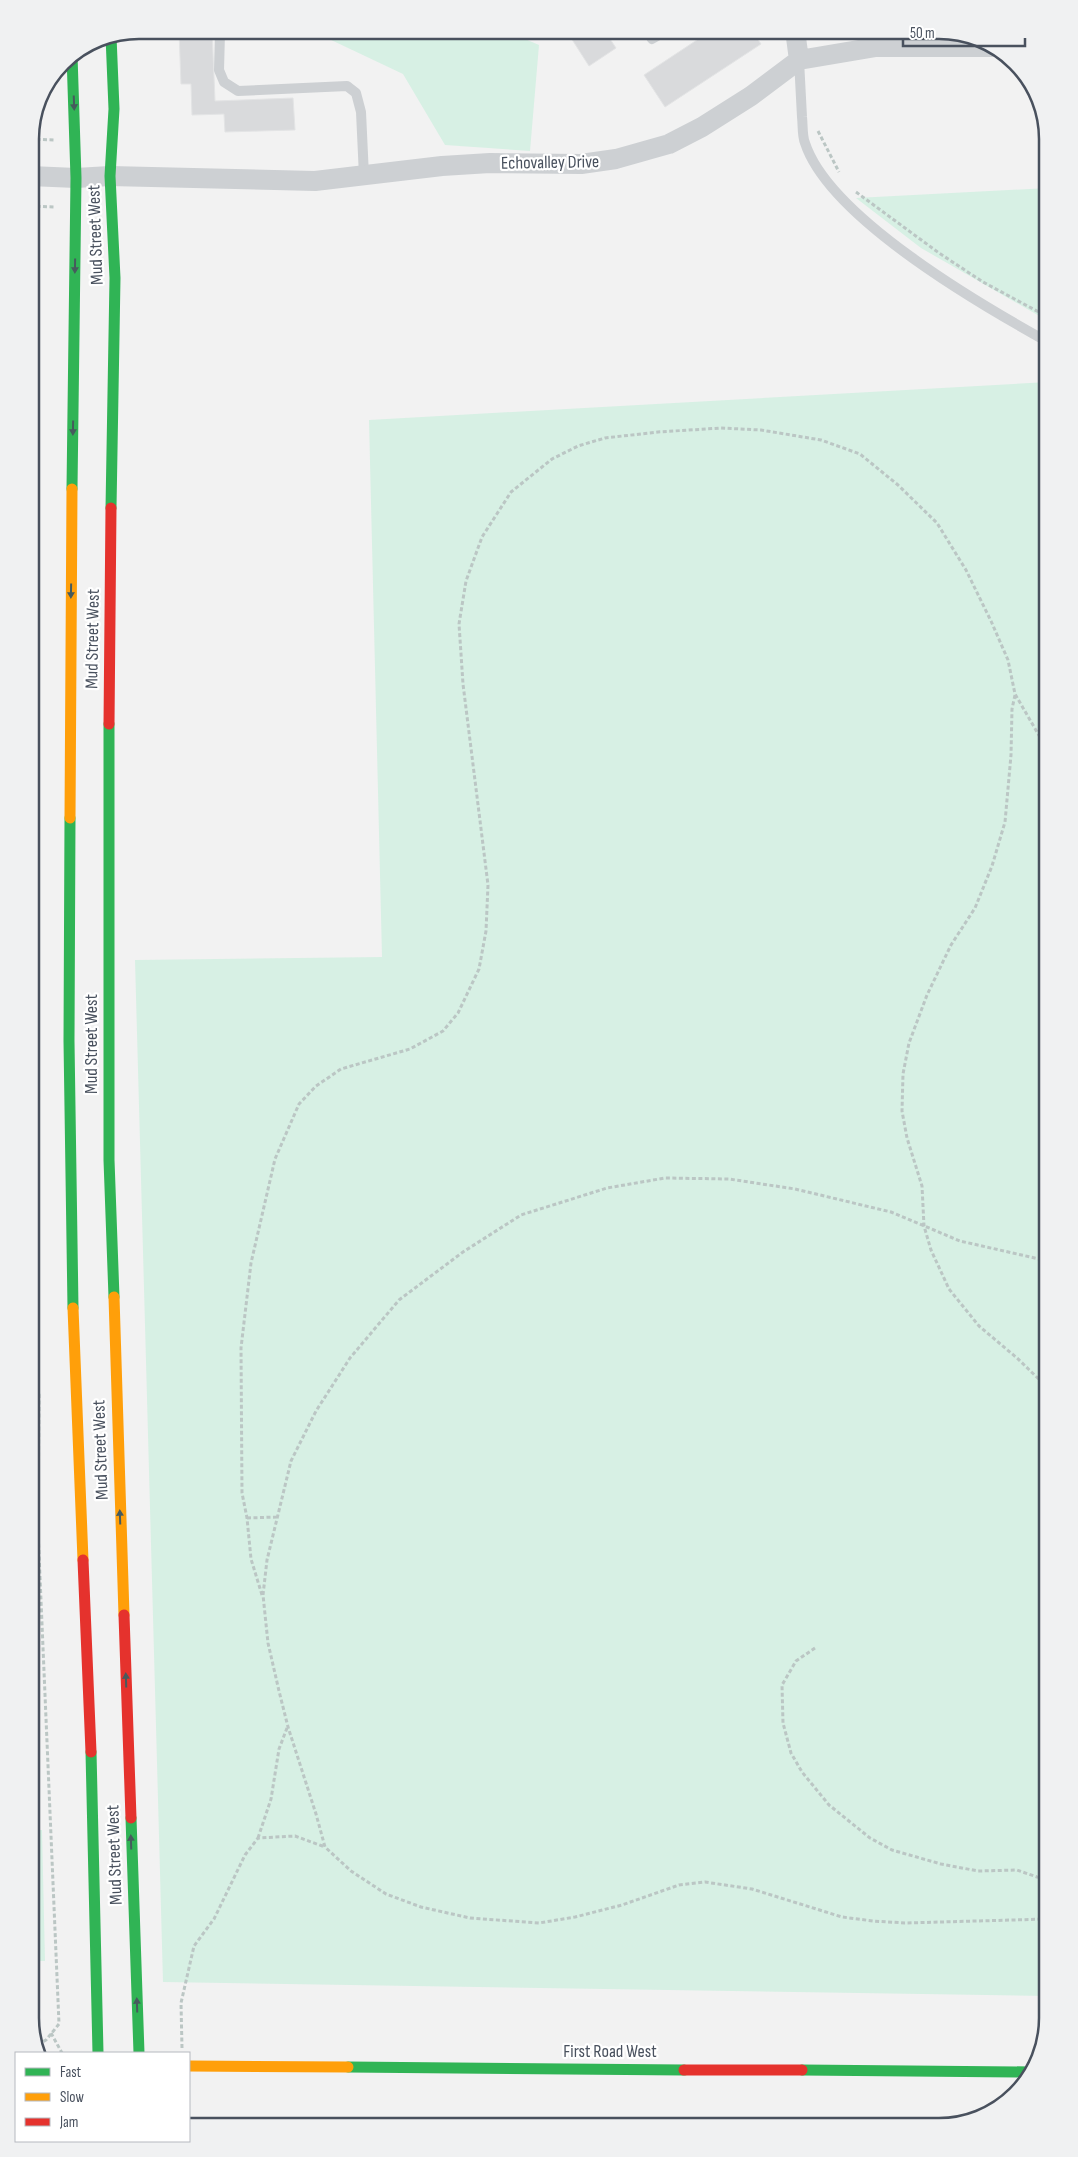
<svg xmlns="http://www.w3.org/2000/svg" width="1078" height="2157" viewBox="0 0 1078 2157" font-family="'Sofia Sans Condensed',sans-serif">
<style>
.green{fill:#d7f0e4}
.building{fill:#d9dadc;stroke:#e3e4e5}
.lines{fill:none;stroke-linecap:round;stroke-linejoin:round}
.path{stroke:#bbc6c4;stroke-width:3;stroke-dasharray:4 2.5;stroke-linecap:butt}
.lane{stroke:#cdd0d3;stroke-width:10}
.street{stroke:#cdd0d3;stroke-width:20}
.fast{stroke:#30b455;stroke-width:11}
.slow{stroke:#ff9f0a;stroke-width:11}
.jam{stroke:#e5322d;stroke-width:11}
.oneway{fill:#465b5d}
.labels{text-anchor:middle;stroke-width:4.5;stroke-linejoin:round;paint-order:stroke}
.street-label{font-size:18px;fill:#49515e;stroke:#fff}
.rim{fill:none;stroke:#49515e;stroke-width:2.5}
</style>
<rect width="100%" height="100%" fill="#f2f2f2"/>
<path class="green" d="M310 30H504L539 45 530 151 445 145 403 74Z
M1048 188V321L921 248 856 198Z
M1048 382V1996L163 1982 135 960 382 957 369 420Z
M30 1830H42L45 1961H30Z"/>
<path class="building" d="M179 30H212L215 101 293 98 295 130 225 132 224 114 192 115 191 84H181Z
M566 30H604L616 48 589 66Z
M712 30H751L761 44 665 107 644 75Z"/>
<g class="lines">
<path class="path" d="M818 131 839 172
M30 139 54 140
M856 192 939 253 983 282 1048 317
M30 206 55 207
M30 372V318
M1015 695 1012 709 1011 755 1005 822 992 866 975 908 951 945 927 995 909 1043 903 1074 902 1111 907 1138 922 1186 924 1226 931 1250 949 1289 979 1326 1017 1358 1048 1388
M30 1297 33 1352 39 1395 38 1530 59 2024 46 2040 37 2045
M247 1518 277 1517
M262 1595 251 1559 247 1518 242 1493 241 1348 251 1263 275 1159 299 1104 316 1086 341 1069 410 1049 443 1031 458 1013 479 969 486 931 488 885 463 684 459 624 466 581 482 537 511 492 552 459 578 446 605 438 658 432 721 428 761 430 821 440 860 454 898 485 937 523 966 570 991 621 1008 660 1015 694 1048 751
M815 1648 796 1661 782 1685 783 1723 791 1753 802 1772 829 1805 870 1838 892 1850 941 1864 978 1871 1017 1870 1037 1877 1048 1878
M258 1838 271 1799 279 1749 287 1728
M1048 1919 905 1923 873 1921 842 1917 752 1889 705 1882 679 1885 622 1905 575 1917 539 1923 470 1918 421 1907 386 1894 351 1871 325 1847 316 1814 288 1727 279 1691 268 1643 263 1595 267 1560 291 1461 316 1411 350 1358 399 1300 463 1252 521 1215 607 1188 665 1178 729 1179 795 1189 891 1212 960 1241 1048 1261
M51 2033 62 2053
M182 2048 181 2003 194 1946 214 1919 245 1855 258 1838 295 1836 325 1847"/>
<path class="lane" d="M646 30 652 39 668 30
M220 33 219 70 224 82 238 91 347 86 356 93 361 112 364 176
M799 60C800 79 801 98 802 117 803 125 802 136 805 143 829 217 981 305 1048 342"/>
<path class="street" d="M795 30 799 60
M30 176 76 178 110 176 315 181 442 166 490 163 581 164 616 159 669 144 702 127 751 96 799 60 876 47H992"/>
<path class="fast" d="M111 36 114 109 110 176 115 278 111 508
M72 55 76 178 72 489
M109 724V1160L114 1297
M70 818 69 1041 73 1308
M91 1752 98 2053
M131 1818 139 2053
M348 2067 684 2070
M802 2070 1032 2072"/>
<path class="slow" d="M70 818 72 489
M114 1297 124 1615
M73 1308 83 1560
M189 2066 348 2067"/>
<path class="jam" d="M109 724 111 508
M83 1560 91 1752
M124 1615 131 1818
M684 2070H802"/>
</g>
<defs><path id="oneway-solid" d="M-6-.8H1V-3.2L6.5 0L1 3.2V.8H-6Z" transform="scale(1.25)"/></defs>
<g class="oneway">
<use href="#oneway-solid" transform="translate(74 103) rotate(88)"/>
<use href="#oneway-solid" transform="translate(75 266) rotate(91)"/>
<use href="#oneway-solid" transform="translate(73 428) rotate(91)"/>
<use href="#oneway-solid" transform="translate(71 591) rotate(91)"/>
<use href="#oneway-solid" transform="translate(120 1517) rotate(-92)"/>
<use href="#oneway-solid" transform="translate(126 1680) rotate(-92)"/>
<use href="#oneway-solid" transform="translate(131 1842) rotate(-92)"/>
<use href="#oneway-solid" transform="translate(137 2005) rotate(-92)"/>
</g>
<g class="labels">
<g class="street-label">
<text transform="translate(550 162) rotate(-1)" y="6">Echovalley Drive</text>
<text transform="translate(95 235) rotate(-92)" y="6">Mud Street West</text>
<text transform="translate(92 639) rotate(-89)" y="6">Mud Street West</text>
<text transform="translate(91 1044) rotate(-90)" y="6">Mud Street West</text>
<text transform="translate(100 1450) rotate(-92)" y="6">Mud Street West</text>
<text transform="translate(114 1855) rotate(-92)" y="6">Mud Street West</text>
<text x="610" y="2057">First Road West</text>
</g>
</g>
<path d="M0 0H1078V2157H0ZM139 39H939A100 100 0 0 1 1039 139V2018A100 100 0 0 1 939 2118H139A100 100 0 0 1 39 2018V139A100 100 0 0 1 139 39Z" fill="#f0f1f2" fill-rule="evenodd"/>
<path class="rim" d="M139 39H939A100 100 0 0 1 1039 139V2018A100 100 0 0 1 939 2118H139A100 100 0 0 1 39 2018V139A100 100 0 0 1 139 39Z"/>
<rect x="15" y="2052" width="175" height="90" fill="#ffffff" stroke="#b6b9bf"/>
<rect x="25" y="2068" width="25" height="8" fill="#30b455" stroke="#b6b9bf"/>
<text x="60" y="2077" font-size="15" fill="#49515e">Fast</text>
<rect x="25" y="2093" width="25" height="8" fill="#ff9f0a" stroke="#b6b9bf"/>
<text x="60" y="2102" font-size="15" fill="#49515e">Slow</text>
<rect x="25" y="2118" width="25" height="8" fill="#e5322d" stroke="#b6b9bf"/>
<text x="60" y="2127" font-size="15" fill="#49515e">Jam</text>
<path d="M903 38v8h122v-8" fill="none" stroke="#49515e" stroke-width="2.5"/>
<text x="910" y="38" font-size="15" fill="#49515e" stroke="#ffffff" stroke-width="4" paint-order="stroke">50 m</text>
</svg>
